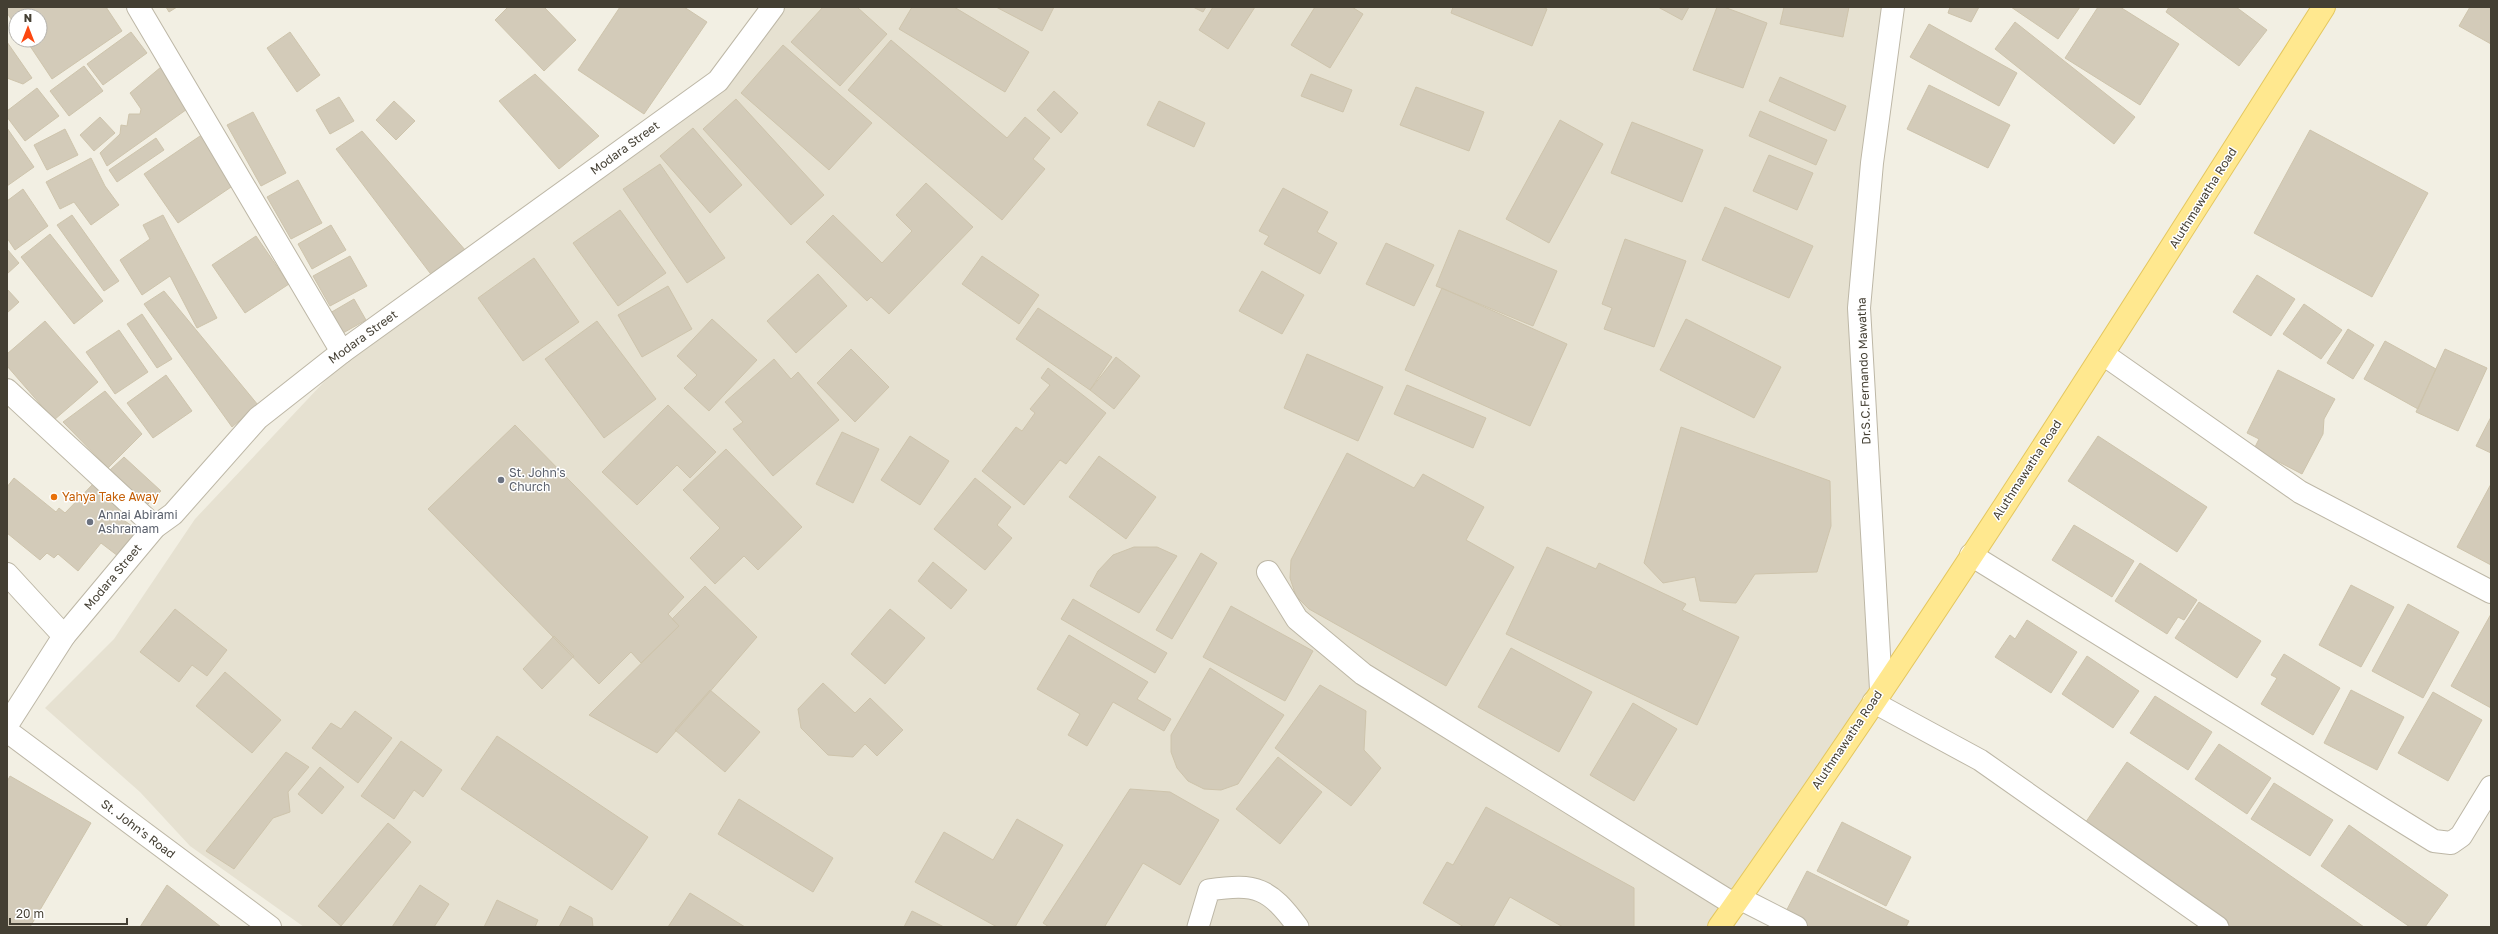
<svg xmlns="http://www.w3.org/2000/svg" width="2498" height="934" viewBox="0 0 2498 934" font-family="'Golos Text',sans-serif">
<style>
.residential{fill:#e6e1d1}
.building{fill:#d3cbb9;stroke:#cec4ac}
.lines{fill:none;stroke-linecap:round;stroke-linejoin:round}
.service-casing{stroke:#bdb7a6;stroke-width:23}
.minor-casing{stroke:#bdb7a6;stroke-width:24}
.tertiary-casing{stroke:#bdb7a6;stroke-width:24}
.primary-casing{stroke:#e4c75f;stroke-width:24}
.service{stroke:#fff;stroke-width:21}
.minor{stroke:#fff;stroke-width:22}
.tertiary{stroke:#fff;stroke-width:22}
.primary{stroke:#ffe88f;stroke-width:22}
.worship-dot{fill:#6b7280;stroke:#fff;stroke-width:1.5}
.food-dot{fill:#e8710a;stroke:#fff;stroke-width:1.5}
.labels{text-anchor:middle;stroke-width:3;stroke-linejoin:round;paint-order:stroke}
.street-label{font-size:12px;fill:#443f33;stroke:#fff}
.worship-label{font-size:12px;fill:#5b616d;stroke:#fff;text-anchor:start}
.food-label{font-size:12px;fill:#c56008;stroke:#fff;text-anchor:start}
</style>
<rect width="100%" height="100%" fill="#f2efe3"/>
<path class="residential" d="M779 7H1895L1861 302 1881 689 1719 927H304L190 846 140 792 45 708 114 639 195 519 337 368 727 77Z"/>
<path class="building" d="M7 7H106L122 31 52 79 26 40H40V16H16V26L7 13Z
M166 7H177L169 12Z
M508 7H544L576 40 544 71 495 20Z
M620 7H684L707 22 644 114 578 70Z
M823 7H857L887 34 840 86 791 42Z
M912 7H954L1029 52 1005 92 899 29Z
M996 7H1054L1042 31Z
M1193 7H1206L1203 12Z
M1213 7H1255L1228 49 1199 30Z
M1315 7H1352L1363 14 1330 68 1291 45Z
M1453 7H1543L1547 9 1532 46 1451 13Z
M1658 7H1689L1682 20Z
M1717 7H1724L1767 23 1743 88 1693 70Z
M1784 7H1849L1843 37 1780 24Z
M1950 7H1979L1971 22 1948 13Z
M2011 7H2080L2058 39Z
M2098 7H2120L2179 44 2140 105 2065 58Z
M2169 7H2236L2267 30 2239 66 2166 12Z
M2470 7H2491V44L2459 26Z
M2015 22 2135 117 2114 144 1995 49Z
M1929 24 2017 73 1999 106 1910 57Z
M131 32 147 53 103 85 87 64Z
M290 32 320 75 297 92 267 48Z
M891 40 1007 138 1025 117 1050 138 1033 159 1045 169 1002 220 848 90Z
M7 42 32 78 23 84 7 78Z
M783 45 872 123 829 170 741 93Z
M84 66 103 91 69 116 50 91Z
M161 67 190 107 107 166 100 153 120 134 121 125 127 126 129 114H140L141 109 130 93Z
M535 74 599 136 559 169 499 101Z
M1311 74 1352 90 1343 112 1301 96Z
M1780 77 1846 106 1835 131 1769 101Z
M1929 85 2010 125 1988 168 1907 129Z
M1416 87 1484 112 1469 151 1400 125Z
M37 88 59 116 25 141 7 117V111Z
M1054 91 1078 113 1061 133 1037 110Z
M339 97 354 121 330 134 316 110Z
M736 99 824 195 791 225 703 129Z
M394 101 415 121 396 140 376 120Z
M1159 101 1205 123 1194 147 1147 125Z
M1760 111 1827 140 1816 165 1749 136Z
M253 112 286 173 261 186 227 125Z
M100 117 115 133 94 151 80 135Z
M1560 120 1603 144 1549 243 1506 219Z
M1632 122 1703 150 1682 202 1611 173Z
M7 128 34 167 7 186Z
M693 128 742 185 710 213 660 156Z
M65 129 78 155 47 170 34 145Z
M2310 130 2428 193 2372 297 2254 233Z
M362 131 466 251 433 277 336 149Z
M203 134 237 183 178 223 144 174Z
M156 138 164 150 117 182 109 170Z
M1769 155 1813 173 1797 210 1753 191Z
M91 158 105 186 119 205 91 225 74 202 60 209 46 182Z
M660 164 725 258 687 283 623 189Z
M298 180 322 223 291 239 267 197Z
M926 183 973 227 889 314 871 297 867 301 806 242 833 215 882 263 912 231 896 215Z
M1283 188 1328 212 1317 232 1337 243 1320 274 1264 244 1269 236 1259 231Z
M23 189 48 226 15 250 7 238V201Z
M1725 207 1813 246 1789 298 1702 260Z
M620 210 666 273 618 306 573 243Z
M72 215 119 281 104 291 57 225Z
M163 215 217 318 197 328 170 276 142 295 120 260 150 239 143 225Z
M331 225 346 250 312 269 298 244Z
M1459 230 1557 271 1533 326 1436 286Z
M50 234 103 301 74 324 21 257Z
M256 236 289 284 245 313 212 265Z
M1625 239 1686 261 1654 347 1604 329 1612 308 1602 304Z
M1386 243 1434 265 1414 306 1366 284Z
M7 249 19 263 7 274Z
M350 256 367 286 330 306 313 276Z
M982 256 1039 295 1019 324 962 284Z
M534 258 579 322 523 361 478 298Z
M1262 271 1304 295 1282 334 1239 311Z
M818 274 847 306 796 353 767 321Z
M2257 275 2295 299 2271 336 2233 312Z
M668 286 692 329 642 357 618 315Z
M1442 288 1567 344 1530 426 1405 370Z
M7 289 19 302 7 313Z
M164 291 258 405 232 427 144 304Z
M354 299 366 320 343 333 330 313Z
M2304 304 2342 330 2321 359 2283 334Z
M1038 308 1112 357 1090 390 1016 339Z
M142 314 172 359 157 368 127 324Z
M712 319 757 360 709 411 684 388 697 375 677 356Z
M1686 319 1781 367 1754 418 1660 370Z
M45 321 98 382 54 420 7 366V354Z
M597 321 656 399 604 438 545 359Z
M2348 329 2374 345 2353 379 2327 363Z
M119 330 148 372 115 394 86 352Z
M2385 341 2436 369 2418 409 2364 379Z
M851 349 889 387 855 422 817 383Z
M2445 349 2487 368 2458 431 2416 412Z
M1307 354 1383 387 1358 441 1284 408Z
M1116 357 1140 376 1114 409 1090 390Z
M774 359 791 379 798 372 839 420 773 476 733 429 743 422 725 402Z
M1048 368 1106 413 1066 464 1060 460 1024 505 982 471 1016 427 1022 431 1035 413 1030 409 1050 385 1041 378Z
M2278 370 2335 399 2324 419 2323 434 2302 474 2254 449 2259 439 2247 433Z
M166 375 192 411 153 438 127 403Z
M1407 385 1486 418 1473 448 1394 414Z
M105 391 142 434 108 468 63 422Z
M668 405 716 452 690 478 677 465 637 505 602 472Z
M2491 417V453L2476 446Z
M515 425 684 597 668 614 679 626 641 663 631 652 599 684 428 509Z
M1681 427 1830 481 1831 526 1817 572 1755 574 1736 603 1700 601 1695 577 1663 583 1644 563Z
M842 432 879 449 853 503 816 484Z
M910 436 949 461 920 505 881 480Z
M2098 436 2207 507 2177 552 2068 481Z
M726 449 802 527 758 570 744 556 715 584 690 558 720 528 683 490Z
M1347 453 1414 488 1423 474 1484 507 1466 540 1514 567 1446 686 1309 609 1296 596 1290 578 1291 560Z
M1099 456 1156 497 1126 539 1069 497Z
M124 457 161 491 147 505 110 470Z
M14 478 56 512 59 508 65 513 94 483 122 507 115 514 139 531 118 556 101 543 78 571 58 554 54 558 47 553 40 560 7 533V487Z
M975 478 1011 507 997 525 1012 538 985 570 934 529Z
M2491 484V565L2457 547Z
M2074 525 2134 561 2112 597 2052 560Z
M1134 547H1157L1177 556 1139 613 1090 586 1098 571 1113 555Z
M1547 547 1596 569 1599 563 1686 604 1682 610 1739 637 1697 725 1506 634Z
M1201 553 1217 563 1172 639 1156 630Z
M933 562 967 590 951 609 918 581Z
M2140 563 2197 600 2184 620 2178 617 2167 634 2115 601Z
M2351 585 2394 607 2361 667 2319 645Z
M705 586 757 637 657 753 589 715 679 626 672 619Z
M1073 599 1167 653 1155 673 1061 619Z
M2199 602 2261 641 2237 678 2175 638Z
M2408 604 2459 632 2423 698 2372 671Z
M1231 606 1313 651 1285 701 1203 657Z
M175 609 227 650 207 676 192 665 179 682 140 652Z
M890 609 925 638 885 684 851 654Z
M2491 614V708L2451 686Z
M2027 620 2077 652 2051 693 1995 657 2010 635 2015 639Z
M1069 635 1148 682 1137 699 1171 719 1164 731 1113 702 1087 746 1068 735 1080 714 1037 689Z
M554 636 574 656 542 689 523 669Z
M1511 648 1592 692 1559 752 1478 707Z
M2284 654 2340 688 2313 735 2261 704 2277 678 2271 675Z
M2087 656 2139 691 2113 728 2062 694Z
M1210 668 1284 715 1238 784 1221 790 1204 789 1188 781 1177 768 1171 752V735Z
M225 672 281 720 252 753 196 706Z
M823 683 855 713 870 698 903 730 877 756 865 744 853 757 828 755 801 728 798 709Z
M1320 685 1366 711 1364 750 1381 768 1351 806 1275 748Z
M710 690 760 732 725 772 675 730Z
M2351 690 2404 717 2377 770 2324 743Z
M2433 692 2482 720 2448 781 2398 753Z
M2155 696 2212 732 2188 770 2130 733Z
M1633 703 1677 729 1634 801 1590 775Z
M355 711 392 738 358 783 312 748 331 723 341 729Z
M497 736 648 837 612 890 461 789Z
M401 741 442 770 423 797 414 790 394 819 361 796Z
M2219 744 2271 778 2247 814 2195 779Z
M286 752 309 767 288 792 290 812 273 818 234 869 206 851Z
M1278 757 1322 792 1280 844 1236 809Z
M2127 762 2364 927H2222L2081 829Z
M320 767 344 787 322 814 298 794Z
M10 776 91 823 30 927H7V782Z
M2274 783 2333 820 2310 856 2251 819Z
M1130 789 1170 792 1219 820 1180 885 1143 863 1105 926 1107 927H1049L1043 923Z
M739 799 833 858 813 892 718 834Z
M1486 807 1634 888V927H1563L1510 897 1493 927H1464L1423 903 1447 862 1453 865Z
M1017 819 1063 845 1015 927H997L915 882 944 832 993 860Z
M1842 822 1911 857 1886 906 1817 871Z
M388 823 411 842 341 926 318 906Z
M2349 825 2448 895 2425 927H2410L2321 866Z
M1807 871 1909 921 1906 927H1798L1782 919Z
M167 885 221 927H140Z
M420 885 449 904 434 927H392Z
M690 893 745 927H668Z
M497 900 538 920 535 927H484Z
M570 906 592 918 593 927H559Z
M912 911 944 927H904Z"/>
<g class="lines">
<g class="service-casing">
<path id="service" d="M1873 702 1980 760 2218 927
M1198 927 1209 890C1257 883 1269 888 1298 927"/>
</g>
<g class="minor-casing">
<path id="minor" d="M138 7 342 352
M2103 354 2300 492 2491 592
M7 390 155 527
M1971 555 2434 841 2451 843 2461 836 2491 787
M1268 572 1297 619 1363 674 1735 905
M7 574 64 636
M7 731 270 927
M1739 898 1796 927"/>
</g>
<g class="tertiary-casing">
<path id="tertiary" d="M1881 689 1859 308 1872 163 1893 7
M7 725 64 636 155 527 173 514 258 418 342 352 718 81 773 7"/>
</g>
<g class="primary-casing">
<path id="primary" d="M1719 927C1931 628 2127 317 2324 7"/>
</g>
<use href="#service" class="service"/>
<use href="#minor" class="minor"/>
<use href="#tertiary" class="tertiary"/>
<use href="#primary" class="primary"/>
</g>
<g class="worship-dot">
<circle cx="501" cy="480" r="4"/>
<circle cx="90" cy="522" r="4"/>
</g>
<circle class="food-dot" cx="54" cy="497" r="4"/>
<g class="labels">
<g class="street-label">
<text transform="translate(625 148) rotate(-36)" y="4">Modara Street</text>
<text transform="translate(2203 198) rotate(-58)" y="4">Aluthmawatha Road</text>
<text transform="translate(363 337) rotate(-36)" y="4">Modara Street</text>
<text transform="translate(1864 371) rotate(-92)" y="4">Dr.S.C.Fernando Mawatha</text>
<text transform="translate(2027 470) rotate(-57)" y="4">Aluthmawatha Road</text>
<text transform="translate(113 577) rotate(-50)" y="4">Modara Street</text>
<text transform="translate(1847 740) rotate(-56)" y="4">Aluthmawatha Road</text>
<text transform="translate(138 829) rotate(37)" y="4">St. John's Road</text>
</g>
<g class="worship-label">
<text x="509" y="477">St. John's<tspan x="509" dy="14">Church</tspan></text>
<text x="98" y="519">Annai Abirami<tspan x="98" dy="14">Ashramam</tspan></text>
</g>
<g class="food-label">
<text x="62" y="501">Yahya Take Away</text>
</g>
</g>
<rect width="2498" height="934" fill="none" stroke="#443f33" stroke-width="16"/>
<g transform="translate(28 28)"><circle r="19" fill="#ffffff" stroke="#b4b2ad"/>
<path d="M0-3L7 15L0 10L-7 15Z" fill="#fc4710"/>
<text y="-6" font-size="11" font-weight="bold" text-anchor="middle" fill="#443f33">N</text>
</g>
<path d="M10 918v6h117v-6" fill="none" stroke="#443f33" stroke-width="2"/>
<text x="16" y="918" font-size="12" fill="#443f33" stroke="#ffffff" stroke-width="3" paint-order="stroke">20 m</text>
</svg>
